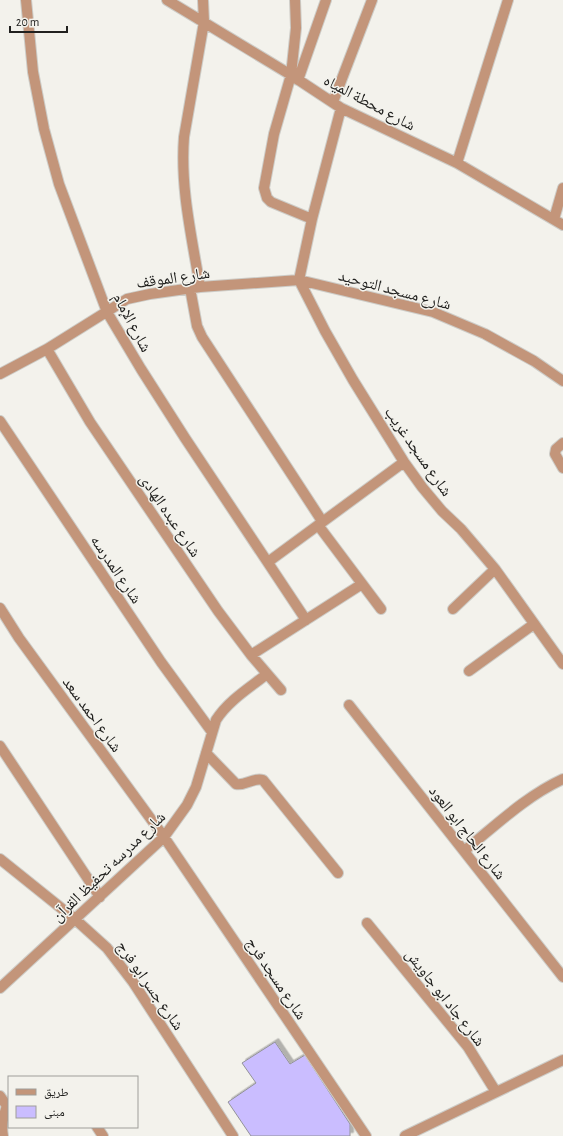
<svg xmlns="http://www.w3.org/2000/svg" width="563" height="1136" viewBox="0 0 563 1136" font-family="'Alegreya Sans','Noto Naskh Arabic',sans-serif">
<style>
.building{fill:#cabdff;stroke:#939398;filter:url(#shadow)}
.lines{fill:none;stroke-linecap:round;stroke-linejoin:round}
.minor-casing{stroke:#cdccc7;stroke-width:12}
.minor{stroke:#c3957a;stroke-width:10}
.labels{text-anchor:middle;stroke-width:3;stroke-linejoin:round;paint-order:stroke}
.street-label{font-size:16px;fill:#21211f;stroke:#f3f2ec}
</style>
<defs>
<filter id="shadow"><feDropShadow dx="3.5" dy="-3.5" stdDeviation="0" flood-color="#0004"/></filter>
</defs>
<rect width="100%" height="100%" fill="#f3f2ec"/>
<path class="building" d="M275 1042 290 1064 305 1055 350 1124V1136H251L228 1102 256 1083 242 1063Z"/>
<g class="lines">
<g class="minor-casing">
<path id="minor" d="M26 0 33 72 44 129 59 184 107 312 141 369 185 438 306 620
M167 0 291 75 341 108 457 163 563 225
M295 0 296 28 291 75 274 134 264 188 267 198 271 202 312 219
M298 80 326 0
M333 102 372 0
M457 163 508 0
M554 219 563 188
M299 280 325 331 353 380 404 462 422 487 442 511 461 529 495 569 563 664
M299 280 312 219 341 108
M200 287C192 238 180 188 184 137L204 22 203 0
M190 288 197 326 202 337 322 521
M47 349 90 422 218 611 251 655 281 690
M0 374 47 349 127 299 150 294 200 287 299 280 433 312 485 334 534 361 563 381
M0 421 161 662 212 732
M563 443 556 449 555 454 563 468
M318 525 381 609
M268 562 404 462
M0 608 19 638 164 837 366 1136
M453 609 495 569
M251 655 362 584
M469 671 534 624
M349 705 563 977
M0 746 100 897
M206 753 236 784C246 786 253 777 263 780L338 873
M464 851C495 826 526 796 563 779
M0 859 76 920 107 948 133 982 233 1136
M367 923 468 1047 496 1092
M0 988 164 837 187 805 196 787 216 720C228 701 249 688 267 674
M0 1096 9 1109
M97 1127 103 1136
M3 1136C1 1125 3 1117 7 1106
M405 1136 563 1060"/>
</g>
<use href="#minor" class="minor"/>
</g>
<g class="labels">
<g class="street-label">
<text transform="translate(370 102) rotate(28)" y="6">شارع محطة المياه</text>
<text transform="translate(173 277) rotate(-8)" y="6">شارع الموقف</text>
<text transform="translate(395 289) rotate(15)" y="6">شارع مسجد التوحيد</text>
<text transform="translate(133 322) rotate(62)" y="6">شارع الإمام</text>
<text transform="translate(419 451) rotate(55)" y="6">شارع مسجد غريب</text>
<text transform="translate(171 515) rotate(56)" y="6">شارع عبده الهادى</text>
<text transform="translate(117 569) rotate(56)" y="6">شارع المدرسه</text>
<text transform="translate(93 714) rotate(54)" y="6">شارع احمد سعد</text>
<text transform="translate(468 832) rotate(52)" y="6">شارع الحاج ابو العود</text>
<text transform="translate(108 866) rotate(-44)" y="6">شارع مدرسه تحفيظ القرآن</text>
<text transform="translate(277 978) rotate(56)" y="6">شارع مسجد فرج</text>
<text transform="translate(151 985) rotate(55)" y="6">شارع جسر ابو فرج</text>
<text transform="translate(446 997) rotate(52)" y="6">شارع جاد ابو جاويش</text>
</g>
</g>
<rect x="8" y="1076" width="130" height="52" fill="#f3f2ec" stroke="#9f9e9a"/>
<rect x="16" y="1089" width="20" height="6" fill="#c3957a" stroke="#9f9e9a"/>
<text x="44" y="1096" font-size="12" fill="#21211f">طريق</text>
<rect x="16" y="1106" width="20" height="12" fill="#cabdff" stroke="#9f9e9a"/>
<text x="44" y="1116" font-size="12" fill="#21211f">مبنى</text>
<path d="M10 26v6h57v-6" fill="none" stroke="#21211f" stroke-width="2"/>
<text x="16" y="26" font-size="12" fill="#21211f" stroke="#f3f2ec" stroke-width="3" paint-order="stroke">20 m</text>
</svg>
